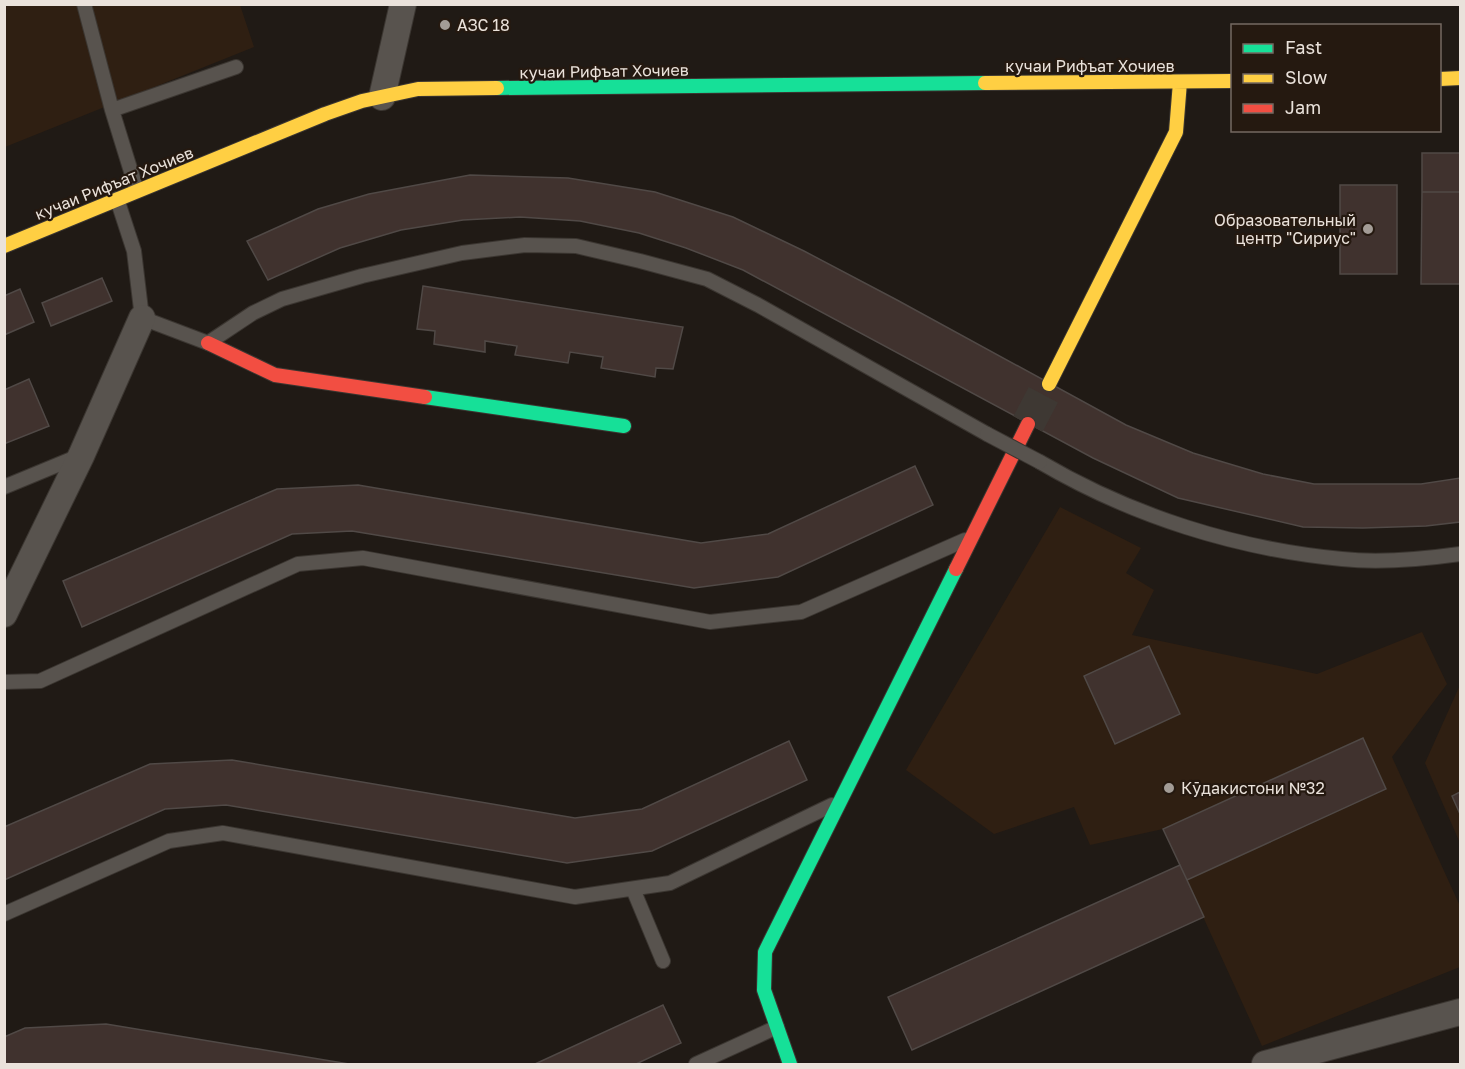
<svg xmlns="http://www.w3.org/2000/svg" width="1465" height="1069" viewBox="0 0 1465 1069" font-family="'Golos Text',sans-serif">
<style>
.built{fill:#2f1f12}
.building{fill:#40322e;stroke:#504946;stroke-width:1.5}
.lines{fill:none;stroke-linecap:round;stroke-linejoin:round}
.secondary-tunnel{stroke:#3e3833;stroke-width:33;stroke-dasharray:33 16;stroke-linecap:butt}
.lane-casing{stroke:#3b3631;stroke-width:16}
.street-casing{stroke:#3b3631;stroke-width:28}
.fast-casing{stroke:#3b3631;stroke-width:16}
.slow-casing{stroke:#3b3631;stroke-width:16}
.jam-casing{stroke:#3b3631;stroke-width:16}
.lane{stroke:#58534e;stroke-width:14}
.street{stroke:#58534e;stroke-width:26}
.fast{stroke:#16e098;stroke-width:14}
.slow{stroke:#ffcf43;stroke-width:14}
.jam{stroke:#f24e42;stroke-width:14}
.lane-bridge-casing{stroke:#3b3631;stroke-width:16;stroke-linecap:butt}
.lane-bridge{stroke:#58534e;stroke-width:14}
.poi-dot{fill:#a39c96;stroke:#251910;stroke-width:2}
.labels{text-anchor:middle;stroke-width:4.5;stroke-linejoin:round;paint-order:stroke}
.poi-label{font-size:16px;fill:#eae2db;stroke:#251910;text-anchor:start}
.street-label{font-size:16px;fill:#eae2db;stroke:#251910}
</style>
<rect width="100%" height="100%" fill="#201a15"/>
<path class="built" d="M5 5H240L254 47 5 147Z
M1060 507 1141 548 1126 573 1154 590 1132 635 1317 674 1422 632 1447 684 1392 757 1460 906V967L1262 1046 1163 829 1090 845 1074 807 994 834 906 770Z
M1460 685V843L1425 763Z"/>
<path class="building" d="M1422 153H1460V192H1422Z
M470 175 568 178 655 192 733 217 804 251 897 300 1126 425 1193 453 1263 474 1314 484H1421L1460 478V522L1426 526 1363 528 1303 527 1178 498 1093 458 743 270 686 248 639 233 580 221 520 217 463 220 401 230 340 248 268 280 247 241 318 209 369 194Z
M1340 185H1397V274H1340Z
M1422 192H1460V284H1421Z
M102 278 112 301 51 326 42 303Z
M423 286 683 327 673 369 656 368 655 377 601 368 603 357 570 352 568 363 515 355 517 346 485 341V352L434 344 435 331 417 329Z
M20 289 34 322 4 335V296Z
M29 379 49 426 4 444V390Z
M915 466 933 505 778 577 694 588 352 531 292 534 82 627 63 581 277 489 358 485 701 543 768 534Z
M1149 646 1180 714 1115 744 1084 676Z
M1363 738 1386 789 1187 880 1163 829Z
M789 741 807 780 652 851 567 863 226 805 165 809 4 880V827L150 764 232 760 575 818 642 809Z
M1460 792V814L1452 796Z
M1180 865 1204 917 912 1050 888 997Z
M663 1005 681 1043 636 1064H535Z
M106 1024 349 1064H4V1037L25 1028Z"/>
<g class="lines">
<path class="secondary-tunnel" d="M1028 424 1049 384"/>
<g class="lane-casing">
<path id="lane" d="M84 4 112 110 137 191
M112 110 236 67
M117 199 134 251 142 318 208 343 253 313 282 299 362 276 462 253 525 245 576 246 640 261 707 279 758 305 987 434
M1040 462C1132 516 1236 549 1342 559 1379 563 1424 559 1460 554
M4 487 79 456
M4 682 40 681 298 564 363 558 710 622 801 612 965 540
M633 889 663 961
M4 914 169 841 223 833 575 897 670 883 832 805
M696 1064 777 1027"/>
</g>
<g class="street-casing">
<path id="street" d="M382 97 403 4
M4 614 81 456 142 318
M1265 1064 1460 1012"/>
</g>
<g class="fast-casing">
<path id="fast" d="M497 88 985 83
M425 397 624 426
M790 1064 764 990 765 952 956 569"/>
</g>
<g class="slow-casing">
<path id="slow" d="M1440 79 1460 78
M985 83 1232 81
M4 246 325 114 362 101 418 89 497 88
M1049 384 1176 132 1180 82"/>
</g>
<g class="jam-casing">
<path id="jam" d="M208 343 275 375 425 397
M956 569 1028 424"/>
</g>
<use href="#lane" class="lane"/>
<use href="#street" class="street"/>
<use href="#fast" class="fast"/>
<use href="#slow" class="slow"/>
<use href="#jam" class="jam"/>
<g class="lane-bridge-casing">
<path id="lane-bridge" d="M987 434 1040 462"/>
</g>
<use href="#lane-bridge" class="lane-bridge"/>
</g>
<g class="poi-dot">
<circle cx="445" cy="25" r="6"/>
<circle cx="1368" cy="229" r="6"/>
<circle cx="1169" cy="788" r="6"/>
</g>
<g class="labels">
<g class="poi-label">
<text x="457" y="31">АЗС 18</text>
<text x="1356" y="226" text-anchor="end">Образовательный<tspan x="1356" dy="18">центр "Сириус"</tspan></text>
<text x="1181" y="794">Кӯдакистони №32</text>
</g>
<g class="street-label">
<text x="1090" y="72">кучаи Рифъат Хочиев</text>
<text transform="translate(604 71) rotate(-1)" y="6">кучаи Рифъат Хочиев</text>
<text transform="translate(114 183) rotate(-22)" y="6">кучаи Рифъат Хочиев</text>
</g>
</g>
<rect width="1465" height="1069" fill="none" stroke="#eae2db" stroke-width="12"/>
<rect x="1231" y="24" width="210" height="108" fill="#251910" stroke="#746961" stroke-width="1.5"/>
<rect x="1243" y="44" width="30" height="9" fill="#16e098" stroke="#746961" stroke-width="1.5"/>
<text x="1285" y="54" font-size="18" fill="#eae2db">Fast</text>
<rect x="1243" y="74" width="30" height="9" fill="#ffcf43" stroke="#746961" stroke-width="1.5"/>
<text x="1285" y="84" font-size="18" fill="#eae2db">Slow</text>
<rect x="1243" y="104" width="30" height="9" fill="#f24e42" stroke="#746961" stroke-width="1.5"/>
<text x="1285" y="114" font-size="18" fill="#eae2db">Jam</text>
</svg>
